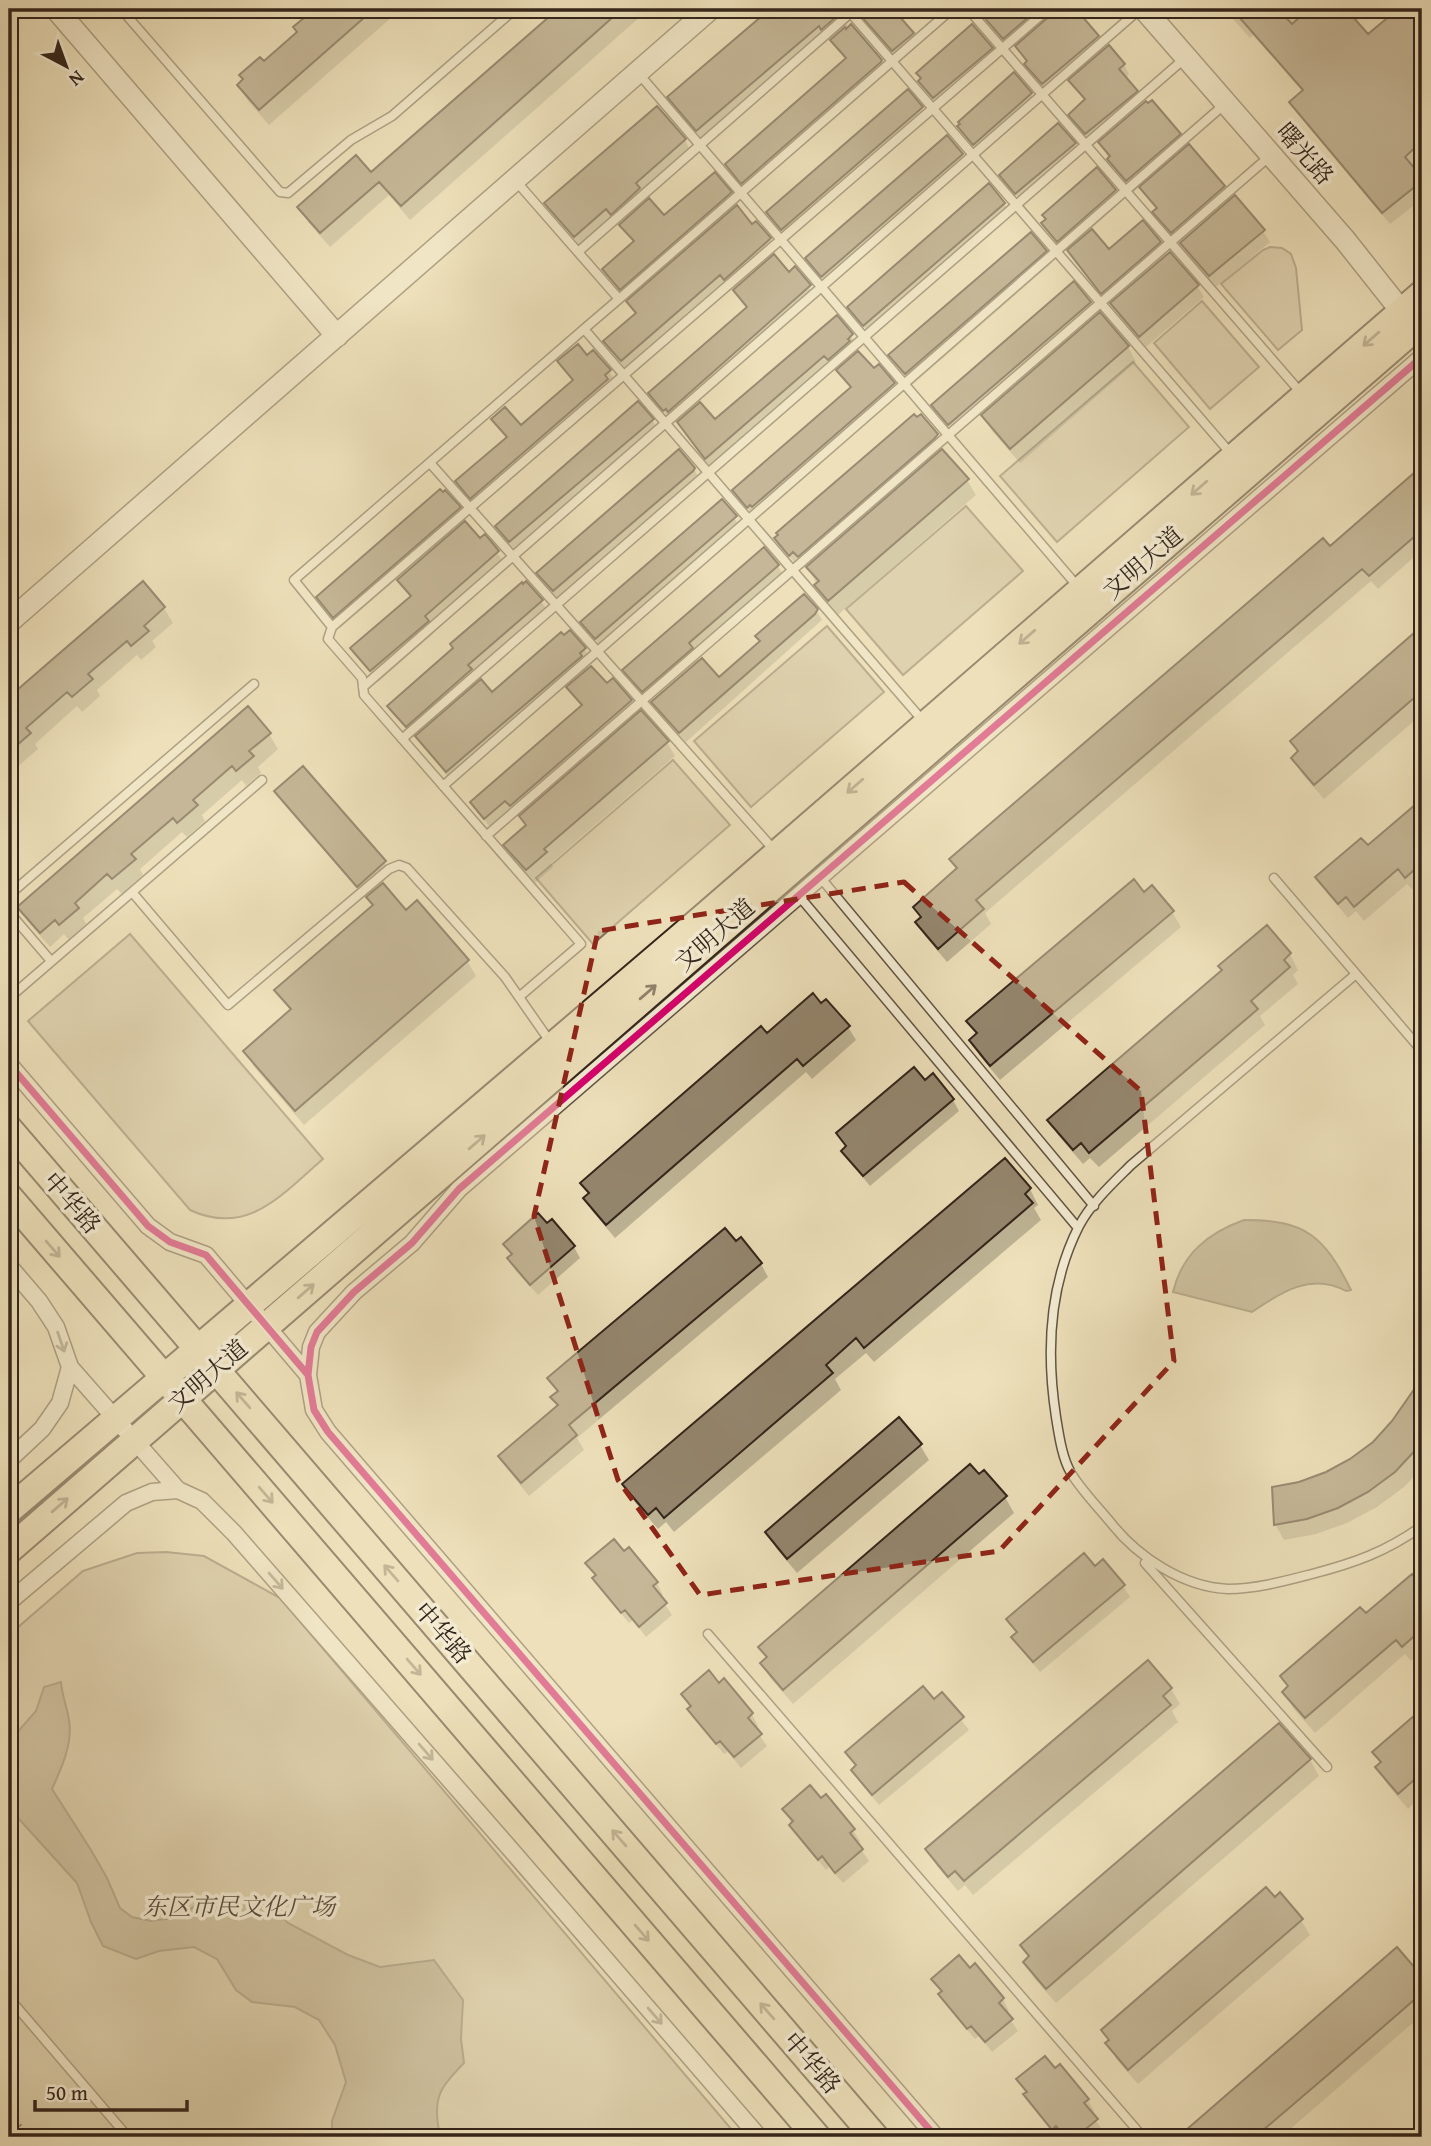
<svg xmlns="http://www.w3.org/2000/svg" width="1431" height="2146" viewBox="0 0 1431 2146" font-family="'Gentium Book Plus','Noto Serif SC',serif">
<style>
.green{fill:#cec09f;stroke:#81725d;stroke-width:2}
.water{fill:#aea084;stroke:#7d6f5a;stroke-width:2}
.shadow{fill:#0003}
.building{fill:#94866e;stroke:#34251b;stroke-width:2}
.lines{fill:none;stroke-linecap:round;stroke-linejoin:round}
.service-casing{stroke:#625443;stroke-width:11}
.minor-casing{stroke:#625443;stroke-width:19}
.tertiary-casing{stroke:#625443;stroke-width:24}
.primary-casing{stroke:#34251b;stroke-width:30}
.trunk-casing{stroke:#34251b;stroke-width:30}
.path{stroke:#34251b;stroke-width:3.5;stroke-dasharray:2 3.5;stroke-linecap:butt}
.service{stroke:#f3ebd2;stroke-width:8}
.minor{stroke:#f3ebd2;stroke-width:16}
.tertiary{stroke:#f3ebd2;stroke-width:21}
.primary{stroke:#ede0ba;stroke-width:26}
.trunk{stroke:#ede0ba;stroke-width:26}
.cycleway-casing{stroke:#f3ebd2;stroke-width:11}
.cycleway{stroke:#d6006c;stroke-width:7}
.oneway{stroke:#90826a}
.oneway2{stroke:#948876}
.marked{fill:none;stroke:#8f2418;stroke-width:5;stroke-dasharray:14 9;stroke-linejoin:round}
.labels{text-anchor:middle;stroke-width:7;stroke-linejoin:round;paint-order:stroke}
.street-label{font-size:24px;fill:#34251b;stroke:#f3ebd2}
.park-label{font-size:24px;font-style:italic;fill:#5a4c3c;stroke:#f3ebd2}
</style>
<rect width="100%" height="100%" fill="#ede0ba"/>
<filter id="stains"><feTurbulence type="fractalNoise" baseFrequency=".00286" numOctaves="4"/><feColorMatrix values="0 0 0 0 .2 0 0 0 0 .09 0 0 0 0 .02 0 0 0 .5 -.17"/></filter>
<radialGradient id="worn" r=".72"><stop offset=".6" stop-color="#630" stop-opacity="0"/><stop offset="1" stop-color="#630" stop-opacity=".3"/></radialGradient>
<path class="green" d="M1270 247 1282 248 1291 254 1296 268 1302 330 1278 350 1221 284 1263 250Z
M1202 301 1259 367 1210 409 1154 343Z
M1133 362 1189 427 1057 542 1000 476Z
M966 506 1023 571 903 675 846 609Z
M827 626 884 692 751 807 694 741Z
M673 760 730 825 593 944 536 878Z
M130 934 323 1159C282 1194 248 1237 190 1210L28 1021Z
M166 1552 204 1556 280 1598 738 2137H9V1635L83 1571 137 1553Z"/>
<path class="water" d="M1244 1220C1306 1220 1324 1236 1351 1290L1346 1291C1312 1272 1281 1292 1252 1312L1173 1292C1182 1254 1208 1233 1244 1220Z
M61 1682C62 1695 67 1707 69 1720 73 1744 61 1769 52 1789L91 1850 107 1878 120 1908 132 1917 151 1921 180 1917 201 1901 221 1896 272 1906 288 1923 348 1955 380 1967 434 1960 463 2000 461 2039 464 2063C437 2091 433 2098 440 2137H332V2121L346 2082 335 2045 319 2020 295 2007 252 2002 236 1990 217 1959 194 1947 159 1951 136 1959 103 1946 91 1922 77 1883 9 1808 10 1745 20 1729 36 1711 44 1687Z"/>
<path class="shadow" d="M327 9H401L269 125 248 101 239 86Z
M561 9H649L410 220 389 195 330 247 308 222 299 207 371 175Z
M773 9H890L912 34 919 45 899 61 868 25 862 14 852 13 847 18V27L850 25 881 61 887 71 748 193 727 164 847 60 831 38 829 40 826 37 704 141 676 109 670 97Z
M983 9H1073L1098 37 1106 50 1124 65 1129 74 1125 79 1142 101 1092 143 1070 115 1085 101 1069 78 1049 94 1033 75 1016 45 1010 49 991 27 984 16 987 14Z
M1224 9H1371L1355 22 1368 37 1400 9H1422V160L1412 169 1422 180V199L1390 224 1299 115 1291 102 1303 92 1253 35 1250 38Z
M992 49 998 60 940 108 926 92 918 73Z
M1031 94 1037 105 981 155 959 127Z
M657 108 685 140 691 152 642 195 647 203 664 218 730 193 736 204 734 205 752 226 756 223 770 239 776 251 772 255 789 274 795 269 816 298 698 402 715 422 837 318 858 346 853 350 856 355 893 384 899 394 758 516 757 514 754 517 734 490 852 389 837 368 835 370 832 366 712 469 698 452 678 420 671 421 650 393 748 309 734 288 732 290 727 285 628 372 606 342 637 315 604 270 634 243 620 223 618 225 613 220 581 247 553 215 546 204Z
M921 108 928 119 788 240 768 213Z
M1179 135 1187 148 1224 187 1232 200 1263 231 1270 242 1216 287 1188 255 1181 241 1179 243 1161 223 1155 212 1157 210 1140 186 1134 192 1115 170 1100 143Z
M1074 144 1081 155 1023 204 1001 175Z
M962 155 968 166 829 287 807 258Z
M1096 170 1121 202 1090 230 1109 252 1160 243 1167 256 1197 286 1204 297 1146 347 1119 315 1111 302 1109 304 1068 249 1064 252 1043 224Z
M1004 204 1011 215 871 336 849 307Z
M1045 252 1052 263 912 385 891 356Z
M1073 284 1090 303 1098 316 1128 347 1136 362 1020 463 992 431 982 413 956 435 933 405Z
M587 358 609 371 615 381 610 386 613 391 477 508 457 482 507 439 493 419 521 427 574 381 560 362Z
M652 420 659 432 517 552 503 537 497 526Z
M937 435 943 446 940 449 967 480 976 495 838 615 825 601 807 565 805 567 801 563 797 566 776 539Z
M1422 468V550L1378 589 1371 581 985 913 991 924 947 962 925 936 917 922 921 919 915 908 958 870 951 859 1330 548Z
M694 469 700 480 561 602 545 584 539 573Z
M722 501 742 529 603 649 582 622Z
M459 508 466 520 463 522 480 541 484 537 505 563 431 627 434 633 378 682 353 649 411 598 398 578 340 628 318 597Z
M778 566 784 577 695 654 699 662 718 679 761 642 816 610 822 620 686 742 659 712 652 700 650 702 631 681 625 670Z
M142 583 164 608 173 623 152 641 156 647 141 660 137 655 97 690 100 696 82 712 77 706 35 744 38 749 16 768 12 763 9 766V699Z
M541 601 548 612 474 676 478 684 492 695 584 649 591 660 586 665 589 670 606 686 612 681 631 701 639 715 667 742 675 756 551 863 553 867 535 883 513 859 505 845 527 826 520 815 518 817 513 811 492 830 472 803 582 707 567 685 453 783 424 748 416 735 413 737 389 706Z
M1422 629V714L1324 799 1302 774 1293 758 1298 753 1292 742Z
M269 734 278 749 258 767 261 773 246 786 242 780 202 815 205 821 187 837 182 832 140 869 143 875 122 894 117 889 83 918 86 924 69 940 64 934 50 947 28 922 20 907Z
M276 791 384 862 391 873 375 888 467 961 476 976 304 1125 254 1067 245 1052 291 1012 277 990 373 906 367 895 365 897 283 803Z
M1422 801V886L1415 892 1407 884 1364 921 1356 911 1348 918 1327 893 1318 877 1368 848Z
M1422 905V921L1416 910Z
M1172 912 1181 927 1000 1080 980 1056 971 1041 977 1036 968 1021Z
M1290 954 1298 970 1293 975 1298 984 1260 1016 1265 1025 1099 1167 1090 1158 1083 1164 1058 1135 1049 1120Z
M848 1027 856 1040 812 1079 806 1072 615 1238 593 1212 585 1199 589 1195 582 1183 767 1035Z
M925 1082 953 1100 959 1111 870 1186 850 1162 843 1151 847 1148 838 1134Z
M1030 1189 1038 1205 1034 1208 1041 1220 874 1362 866 1353 835 1379 841 1390 674 1532 666 1522 658 1529 633 1500 625 1485Z
M736 1243 761 1264 768 1277 577 1438 584 1450 529 1496 508 1470 500 1456 558 1407 553 1397 558 1393 549 1378Z
M505 1244 574 1247 580 1258 538 1295 515 1270 509 1259 512 1256Z
M1422 1374V1469L1404 1487 1377 1507 1347 1523 1316 1534 1284 1540 1275 1524 1300 1484 1326 1474 1351 1460 1374 1443 1394 1422 1410 1399Z
M920 1445 929 1460 797 1573 776 1548 767 1533Z
M1005 1497 1014 1513 793 1704 771 1679 762 1664 767 1660 760 1647Z
M629 1550 657 1583 663 1595 660 1597 672 1615 646 1637 633 1620 629 1623 601 1590 588 1563 624 1554Z
M1095 1568 1123 1586 1130 1597 1040 1672 1020 1648 1013 1637 1017 1634 1008 1620Z
M1422 1585V1652L1411 1661 1405 1654 1315 1733 1293 1708 1284 1692 1289 1688 1282 1677 1366 1616Z
M1148 1662 1171 1689 1180 1704 1172 1711 1178 1722 973 1895 965 1885 958 1891 936 1865 927 1849Z
M724 1681 752 1714 758 1726 755 1729 767 1746 741 1768 728 1752 724 1754 696 1721 683 1694 719 1685Z
M942 1695 969 1730 879 1805 859 1781 853 1770 856 1767 847 1752Z
M1422 1711V1796L1408 1809 1386 1783 1377 1768 1381 1764 1374 1753Z
M1279 1725 1310 1760 1319 1776 1056 2003 1034 1978 1025 1962 1030 1958 1022 1946Z
M784 1809 853 1830 860 1841 857 1844 869 1861 843 1883 829 1867 826 1870 798 1836Z
M1422 1883V1908L1412 1891Z
M1301 1920 1310 1935 1138 2084 1116 2059 1103 2030Z
M1397 1950 1422 1979V2015L1281 2137H1181Z
M975 1966 1003 1999 1009 2011 1006 2013 1018 2031 992 2052 979 2036 975 2039 947 2006 934 1979 970 1970Z
M1019 2080 1088 2100 1094 2111 1091 2114 1103 2131 1096 2137H1058L1032 2106Z"/>
<path class="building" d="M324 9H374L259 110 237 85 243 79 239 75 260 57 264 61 297 32 293 27 310 13 314 18Z
M558 9H622L401 206 379 182 320 233 297 207 356 155 371 172Z
M770 9H839L833 14 836 17 821 30 819 26 696 131 667 97Z
M869 9H893L914 33 892 51 861 16Z
M990 9H1038L1003 39 982 15Z
M1054 9H1076L1099 36 1042 84 1024 64 1027 61 1015 46 1052 14Z
M1232 9H1278L1292 24 1309 9H1346L1368 34 1398 9H1422V141L1405 157 1422 177V181L1382 213 1289 102 1303 90Z
M851 24 882 60 881 62 741 184 725 164 846 58 830 40 845 27 846 29Z
M972 24 993 48 933 98 918 81 921 78 916 73Z
M1109 45 1125 64 1119 69 1138 91 1085 134 1068 115 1085 99 1068 80Z
M1014 72 1032 93 973 145 957 126 960 124 958 122Z
M908 89 923 107 781 230 766 212Z
M1152 100 1181 134 1126 181 1107 159 1110 156 1098 142 1146 101 1148 103Z
M657 106 686 139 636 183 640 188 611 215 606 209 574 237 544 203Z
M1058 123 1076 143 1015 194 999 175Z
M947 135 963 154 821 277 805 258Z
M1189 144 1225 186 1171 233 1152 212 1157 208 1139 187Z
M1097 167 1116 190 1057 242 1041 223 1046 219 1042 215Z
M715 172 732 192 620 290 602 269 634 241 619 225 649 198 664 215Z
M989 183 1005 203 863 326 847 307Z
M1235 195 1265 230 1209 276 1180 243Z
M737 205 752 224 756 221 771 238 724 280 720 275 621 361 603 341 636 313 626 301Z
M1143 220 1161 242 1101 294 1067 250 1092 229 1109 249Z
M1031 232 1047 251 905 374 888 355Z
M1170 252 1199 285 1139 337 1110 303Z
M774 254 789 272 795 266 811 285 668 412 666 409 663 411 648 393 747 307 733 290Z
M1074 281 1091 302 948 425 931 405Z
M1100 312 1129 346 1010 449 981 415Z
M837 315 853 334 848 339 850 341 828 360 824 356 705 459 677 422 700 402 715 419Z
M578 344 587 355 593 350 611 370 605 375 608 379 470 499 455 481 507 437 491 419 505 407 521 425 573 380 557 361Z
M858 351 874 368 879 364 895 383 752 507 750 505 747 508 732 490 851 387 836 370Z
M638 401 654 419 509 542 495 526Z
M914 414 917 417 921 414 938 434 934 439 798 557 793 552 789 556 774 538 778 535 776 533Z
M679 449 695 468 693 471 553 591 536 573Z
M942 449 969 479 828 601 814 585 819 581 806 567Z
M1422 466V530L1369 576 1362 569 976 900 984 909 938 949 915 922 921 917 913 907 957 868 949 859 1323 538 1330 546Z
M440 489 443 492 445 490 461 507 333 618 316 597Z
M722 499 737 516 595 639 580 622Z
M465 521 480 538 485 534 499 551 425 616 429 621 370 671 350 648 411 596 397 580Z
M764 547 779 565 689 643 693 648 642 692 622 670Z
M143 581 165 607 144 626 149 631 131 646 127 641 88 674 93 679 72 697 67 692 26 728 31 733 9 752V697Z
M526 581 543 600 468 665 472 669 406 727 387 706 453 648 450 644 522 582 523 584Z
M804 594 818 609 815 614 679 733 651 702 702 658 719 677 760 641 755 636Z
M1422 626V691L1314 785 1291 758 1298 751 1290 741Z
M570 630 586 648 580 653 582 656 446 772 415 736 481 679 492 692 561 632 564 635Z
M591 666 607 683 613 678 632 700 510 806 505 801 484 819 470 802 582 705 566 687Z
M248 706 271 733 249 751 254 756 236 771 232 766 193 800 198 805 177 823 173 818 131 854 136 859 112 879 107 874 75 903 79 908 59 925 55 920 40 933 17 907Z
M641 710 669 741 544 849 547 852 526 870 503 845 526 825 519 816Z
M303 766 386 861 357 887 274 791Z
M1422 799V863L1405 878 1398 869 1354 907 1346 897 1338 904 1315 877 1361 838 1368 845Z
M1134 879 1144 892 1152 885 1174 911 990 1066 969 1040 977 1033 966 1021Z
M383 883 406 910 417 900 469 960 295 1111 243 1051 291 1009 274 990 373 905 366 897Z
M1267 925 1291 953 1284 960 1290 967 1251 1001 1258 1009 1089 1153 1081 1143 1073 1150 1047 1120 1222 970 1218 966Z
M813 993 821 1003 826 999 850 1026 803 1066 797 1059 606 1225 583 1198 589 1193 580 1183 761 1026 767 1033Z
M914 1067 925 1080 933 1073 954 1099 863 1176 841 1151 846 1146 836 1133Z
M1005 1158 1031 1188 1025 1194 1033 1203 864 1348 856 1338 826 1365 833 1373 664 1518 656 1508 648 1515 622 1484Z
M538 1213 547 1223 552 1219 575 1246 530 1285 507 1258 512 1254 503 1244Z
M725 1228 736 1241 741 1237 762 1263 569 1425 577 1435 521 1483 498 1456 558 1405 550 1397 558 1391 547 1378Z
M1422 1378V1443L1395 1472 1368 1492 1338 1508 1307 1519 1274 1525 1272 1487 1299 1482 1326 1472 1350 1459 1373 1442 1392 1421Z
M899 1417 922 1444 787 1559 765 1532Z
M970 1464 979 1474 984 1470 1007 1496 783 1690 760 1663 767 1657 758 1647Z
M614 1539 624 1551 629 1547 658 1582 653 1586 667 1603 639 1627 625 1610 621 1613 592 1578 596 1575 585 1563Z
M1084 1553 1095 1566 1103 1559 1125 1585 1033 1662 1011 1637 1017 1632 1006 1619Z
M1412 1574 1422 1587V1629L1402 1647 1396 1640 1305 1718 1282 1692 1288 1686 1280 1676 1360 1607 1366 1613Z
M1148 1660 1172 1688 1163 1696 1171 1705 964 1881 955 1871 948 1877 925 1849Z
M709 1670 719 1683 724 1678 753 1713 748 1718 762 1734 734 1757 720 1741 716 1744 687 1709 691 1706 681 1694Z
M923 1686 934 1699 942 1692 964 1717 872 1795 851 1770 856 1765 845 1752Z
M1422 1709V1773L1398 1794 1375 1767 1381 1762 1372 1752Z
M1279 1723 1311 1759 1046 1989 1023 1962 1029 1956 1020 1945Z
M810 1785 821 1798 826 1794 855 1829 850 1833 863 1849 835 1873 822 1856 818 1860 789 1825 793 1821 782 1809Z
M1266 1887 1275 1897 1280 1892 1303 1919 1128 2070 1105 2043 1109 2040 1101 2030Z
M1397 1947 1422 1976V1993L1337 2067 1255 2137H1178Z
M959 1955 970 1968 975 1963 1004 1998 999 2003 1013 2019 985 2042 971 2026 967 2029 938 1994 942 1991 931 1979Z
M1045 2056 1055 2068 1060 2064 1089 2099 1084 2103 1098 2119 1076 2137H1065L1056 2126 1052 2130 1023 2094 1027 2092 1016 2079Z"/>
<g class="lines">
<g class="service-casing">
<path id="service" d="M121 9 280 192 288 193 351 140 392 116 515 9
M847 9 1232 455
M968 9 1302 394
M639 74 1079 588
M515 180 619 299 584 329
M578 252 855 9
M619 299 952 9
M430 463 775 851
M332 627 1048 9
M363 687 1140 9
M402 739 1184 59
M443 786 1226 103
M486 836 1271 155
M820 877 1094 1206
M1274 878 1422 1051
M132 892 228 1005 389 869 399 865 407 868 505 977 551 1043
M9 895 254 684
M799 896 1078 1228
M9 912 51 961
M1356 974 1131 1165C1113 1183 1091 1203 1079 1226 1049 1285 1046 1352 1056 1417 1059 1435 1062 1458 1071 1473 1082 1491 1098 1507 1111 1523 1138 1557 1183 1587 1228 1589 1256 1589 1285 1581 1312 1574 1354 1563 1386 1552 1422 1526
M519 997 581 944 364 695 362 678 328 639 332 627 294 580 584 329 924 722
M9 998 262 780
M1145 1563 1327 1767
M708 1634 1143 2137
M9 1998 128 2137"/>
</g>
<g class="minor-casing">
<path id="minor" d="M9 1064 148 1226 170 1242 206 1255 308 1375 314 1410 328 1432 936 2137
M9 1266 39 1301 56 1327 70 1367 178 1490 202 1501 234 1533 512 1851 759 2137
M308 1375 311 1347 317 1332 354 1292 412 1243 459 1189 1422 357
M9 1460 42 1429 60 1403 70 1367
M9 1602 126 1503 152 1492 178 1490"/>
</g>
<g class="tertiary-casing">
<path id="tertiary" d="M56 9 337 336
M1144 9 1345 240 1410 322
M9 622 710 9"/>
</g>
<g class="primary-casing">
<path id="primary" d="M9 1510 704 917 1422 294
M9 1550 1422 322"/>
</g>
<g class="trunk-casing">
<path id="trunk" d="M9 1129 875 2137
M9 1197 817 2137"/>
</g>
<path class="path" d="M9 2112 30 2137"/>
<use href="#service" class="service"/>
<use href="#minor" class="minor"/>
<use href="#tertiary" class="tertiary"/>
<use href="#primary" class="primary"/>
<use href="#trunk" class="trunk"/>
<g class="cycleway-casing">
<path id="cycleway" d="M9 1064 148 1226 170 1242 206 1255 308 1375 314 1410 328 1432 936 2137
M308 1375 311 1347 317 1332 354 1292 412 1243 459 1189 1422 357"/>
</g>
<use href="#cycleway" class="cycleway"/>
</g>
<defs><path id="oneway-shaft" d="M-6 0H5M1.5-3L5.5 0L1.5 3" fill="none" stroke-width="1.6" stroke-linecap="round" stroke-linejoin="round" transform="scale(1.75)"/></defs>
<g class="oneway">
<use href="#oneway-shaft" transform="translate(1371 339) rotate(139)"/>
<use href="#oneway-shaft" transform="translate(1199 488) rotate(139)"/>
<use href="#oneway-shaft" transform="translate(1027 637) rotate(139)"/>
<use href="#oneway-shaft" transform="translate(855 786) rotate(139)"/>
<use href="#oneway-shaft" transform="translate(648 992) rotate(-41)"/>
<use href="#oneway-shaft" transform="translate(477 1142) rotate(-41)"/>
<use href="#oneway-shaft" transform="translate(53 1249) rotate(49)"/>
<use href="#oneway-shaft" transform="translate(306 1291) rotate(-41)"/>
<use href="#oneway-shaft" transform="translate(243 1400) rotate(-131)"/>
<use href="#oneway-shaft" transform="translate(266 1495) rotate(49)"/>
<use href="#oneway-shaft" transform="translate(60 1505) rotate(-41)"/>
<use href="#oneway-shaft" transform="translate(391 1573) rotate(-131)"/>
<use href="#oneway-shaft" transform="translate(414 1667) rotate(49)"/>
<use href="#oneway-shaft" transform="translate(619 1838) rotate(-131)"/>
<use href="#oneway-shaft" transform="translate(642 1933) rotate(49)"/>
<use href="#oneway-shaft" transform="translate(767 2011) rotate(-131)"/>
</g>
<g class="oneway2">
<use href="#oneway-shaft" transform="translate(61 1342) rotate(71)"/>
<use href="#oneway-shaft" transform="translate(276 1581) rotate(49)"/>
<use href="#oneway-shaft" transform="translate(426 1752) rotate(49)"/>
<use href="#oneway-shaft" transform="translate(655 2016) rotate(49)"/>
</g>
<path d="M0 0H1431V2146H0ZM904 882 1141 1091 1174 1361 999 1551 700 1595 618 1480 534 1216 598 931Z" fill="#ede0ba" fill-opacity=".55" fill-rule="evenodd"/>
<path class="marked" d="M904 882 1141 1091 1174 1361 999 1551 700 1595 618 1480 534 1216 598 931Z"/>
<g class="labels">
<g class="street-label">
<text transform="translate(1305 154) rotate(49)" y="8">曙光路</text>
<text transform="translate(1143 563) rotate(-41)" y="8">文明大道</text>
<text transform="translate(715 935) rotate(-41)" y="8">文明大道</text>
<text transform="translate(72 1203) rotate(49)" y="8">中华路</text>
<text transform="translate(208 1376) rotate(-41)" y="8">文明大道</text>
<text transform="translate(443 1633) rotate(49)" y="8">中华路</text>
<text transform="translate(812 2063) rotate(49)" y="8">中华路</text>
</g>
<g class="park-label">
<text x="239" y="1915">东区市民文化广场</text>
</g>
</g>
<rect width="1431" height="2146" fill="none" stroke="#ede0ba" stroke-width="35"/>
<rect x="10" y="10" width="1410" height="2125" fill="none" stroke="#34251b" stroke-width="3.5"/>
<rect x="18" y="18" width="1396" height="2111" fill="none" stroke="#34251b" stroke-width="2"/>
<g transform="translate(66 66) rotate(139)" stroke="#f3ebd2" stroke-width="5" paint-order="stroke">
<path d="M0-5L12 26L0 18L-12 26Z" fill="#34251b"/>
<text y="-10" font-size="19" font-weight="bold" text-anchor="middle" fill="#34251b">N</text>
</g>
<path d="M35 2100v10h152v-10" fill="none" stroke="#34251b" stroke-width="3.5"/>
<text x="46" y="2100" font-size="21" fill="#34251b" stroke="#f3ebd2" stroke-width="5" paint-order="stroke">50 m</text>
<rect width="100%" height="100%" filter="url(#stains)"/>
<rect width="100%" height="100%" fill="url(#worn)"/>
</svg>
